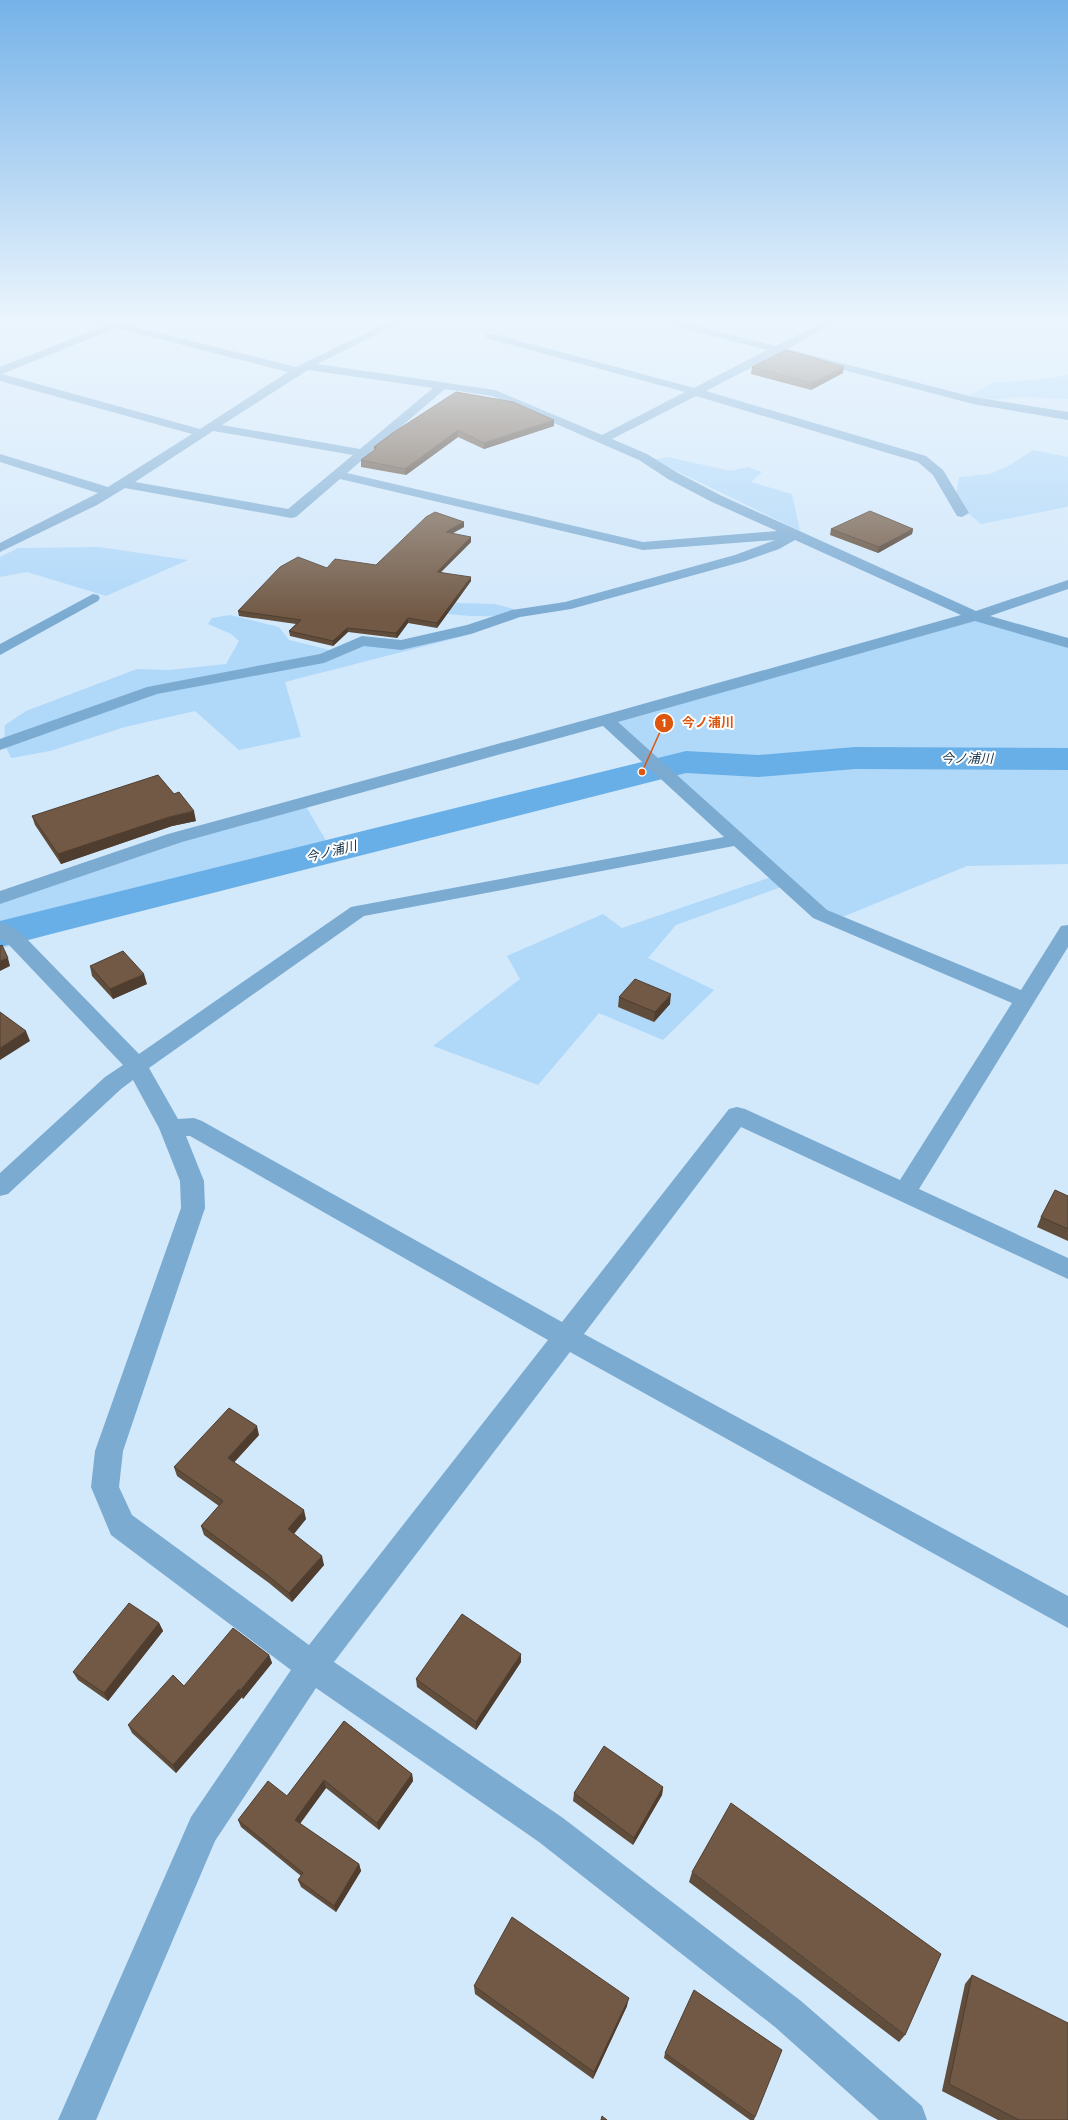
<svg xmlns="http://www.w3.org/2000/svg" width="1068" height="2120" viewBox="0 0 1068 2120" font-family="'DM Sans','Noto Sans JP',sans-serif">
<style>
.green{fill:#b0d8f9}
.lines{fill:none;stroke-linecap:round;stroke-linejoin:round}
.river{fill:#68afe7;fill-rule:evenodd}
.path{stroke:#8697a6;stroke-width:1.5;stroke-dasharray:1.5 1;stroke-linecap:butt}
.minor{fill:#7cabd2;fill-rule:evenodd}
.wall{fill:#614d3b}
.shaded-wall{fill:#4f3e30}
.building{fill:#715945;stroke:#4f3e30}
.labels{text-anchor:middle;stroke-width:4;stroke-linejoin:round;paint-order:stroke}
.water-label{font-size:13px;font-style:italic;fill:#14334a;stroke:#fff}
.leader{fill:none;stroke:#dd560d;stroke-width:1.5}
.callout-dot{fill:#dd560d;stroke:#fff;stroke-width:1.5}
.mark-label{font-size:12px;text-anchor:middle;font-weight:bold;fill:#fff}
.callout-label{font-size:13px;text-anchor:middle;font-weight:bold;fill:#dd560d;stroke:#fff;stroke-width:4;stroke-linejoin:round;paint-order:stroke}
</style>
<rect width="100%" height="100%" fill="#d2e8fb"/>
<path class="green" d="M423 318H505L492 332Z
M1068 375V399L1019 397 989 400 968 396 992 383 1043 379Z
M1033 450 1068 457V506L1066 507 981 524 955 502 959 477 990 474 1010 465Z
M667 457 731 471 748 467 762 472 751 482 792 494 800 531 654 460Z
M99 547 188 560 106 596 27 572 0 577V557L18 548Z
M392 593 459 603 495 604 525 612C478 624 416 608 367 602Z
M230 615 279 627 289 640 338 652 369 645 468 635 285 682 301 737 239 750 195 711 125 727 50 751 11 758 4 743 5 725 26 711 137 669 169 670 226 664 239 641 231 634 208 624 212 618Z
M975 616 1068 643V864L967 866 835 920 606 720Z
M304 803 335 856 181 895 0 949V898Z
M777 875 787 885 676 925 648 958 714 990 663 1040 599 1013 538 1085 433 1046 520 979 507 956 603 914 622 928Z"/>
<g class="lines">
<path class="river" d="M855 747 1068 748V770L855 769 758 777 686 773 0 947V921L686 751 758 755Z"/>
<path class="path" d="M174 322 185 318"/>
<path class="minor" d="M82 318H100L296 367 397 318H410L317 364 495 390 602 435 685 392 486 338 485 336 486 334H494L694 388 767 350 650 320 649 318H666L776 346 831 318H844L787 349 973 397 1068 412V420L973 404 779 353 706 391 926 456 943 470 969 513 962 517 957 516 933 475 918 462 696 396 612 439 647 454 678 473 722 496 976 611 1068 580V589L990 616 1068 638V648L975 621 618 722 827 910 1021 990 1061 926 1068 925V947L919 1189 1068 1258V1279L741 1127 584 1334 1068 1596V1628L570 1352 334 1662 563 1818 801 2001 922 2106 927 2120H879L775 2027 539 1842 316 1688 215 1841 96 2120H58L191 1817 291 1670 111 1535 91 1487 95 1451 181 1208 180 1181 159 1128 133 1080 121 1089 8 1194 0 1196V1173L105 1077 123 1065 10 946 0 939V923L7 924 24 936 139 1054 351 907 724 837 603 726 182 842 0 904V891L168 834 600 716 961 615 795 540 779 549 745 561 571 609 520 617 471 634 401 650 364 646 324 663 157 694 0 750V739L147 687 320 654 362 636 401 640 467 625 512 610 565 602 735 555 775 540 643 550 340 479 296 517 291 518 125 488 97 505 0 552V543L98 493 0 462V454L108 487 192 434 0 381V367L104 326 83 320ZM116 328 288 372 200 429 2 374ZM308 370 433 388 360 449 222 425ZM445 389 492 396 639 460 668 479 712 502 777 531 643 542 347 473ZM213 431 353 455 288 509 135 482ZM734 846 813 918 1012 1003 900 1180 745 1109 737 1107 729 1109 562 1322 202 1121 194 1118 178 1119 149 1068 364 916ZM186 1136H190L548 1340 309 1645 132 1515 119 1487 123 1451 205 1208 204 1181Z
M93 594 98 595 100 598 98 601 0 655V644Z"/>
</g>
<path class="wall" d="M819 360 843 373 811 390 751 374 752 367Z
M554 426 484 449 458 437 406 475 361 467V460L374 451V447L394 432Z
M464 522V527L452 533 471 542 441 572 471 581 437 628 408 623 397 638 348 632 333 646 290 636 289 631 296 624 239 616 238 611 327 568 376 565Z
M831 529H913L912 534 878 553 830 535Z
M32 816 196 821 172 826 61 864 35 825Z
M90 966 147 984 113 999 92 976Z
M619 997 670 1004 654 1022 618 1007Z
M1068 1196V1241L1037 1227 1041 1217Z
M259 1435 234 1462 306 1519 294 1534 324 1565 292 1602 269 1583 204 1535 201 1526 219 1506 177 1476 174 1467Z
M159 1623 163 1631 108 1701 78 1680 73 1672Z
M269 1655 272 1663 243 1699 242 1697 176 1773 132 1733 128 1725 184 1686Z
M521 1662 476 1730 417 1687 416 1679Z
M344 1721 412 1774 413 1781 379 1830 326 1788 300 1824 359 1864 361 1871 336 1912 301 1887 298 1880 301 1876 241 1827 238 1820 287 1796Z
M663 1787 662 1795 633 1845 573 1801 574 1793Z
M692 1872 905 2035 899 2042 689 1882Z
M972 1975 1068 2120H998L942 2091 965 1984Z
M474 1986 627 2006 593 2079 475 1994Z
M665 2053 755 2117 754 2120H750L664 2058Z"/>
<path class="shaded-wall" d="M844 367 843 373 811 390 812 383Z
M554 420V426L484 449V443Z
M458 430V437L406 475 405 469Z
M464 522V527L446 537V532Z
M913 529 912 534 878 553 879 547Z
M471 537V542L437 576V572Z
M471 577V581L437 628V623Z
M408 618V623L397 638 396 633Z
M347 628 348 632 333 646V641Z
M194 811 196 821 172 826 61 864 58 854 169 817Z
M8 958 10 966 0 971V961Z
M144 974 147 984 113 999 110 989Z
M671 994 670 1004 654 1022 655 1012Z
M26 1031 30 1041 0 1060V1048Z
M257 1426 259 1435 230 1467 228 1458Z
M304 1510 306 1519 290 1538 288 1529Z
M322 1556 324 1565 292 1602 289 1593Z
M159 1623 163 1631 108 1701 104 1693Z
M521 1654V1662L476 1730V1722Z
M269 1655 272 1663 243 1699 240 1691Z
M239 1689 242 1697 176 1773 173 1765Z
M412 1774 413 1781 379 1830 377 1823Z
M324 1780 326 1788 297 1827 295 1820Z
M663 1787 662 1795 633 1845 634 1838Z
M359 1864 361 1871 336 1912 334 1906Z
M629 1998 627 2006 593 2079 594 2072Z"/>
<path class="building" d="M786 350 819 359H818L844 367 812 383 752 367Z
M456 392 513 402 554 420 484 443 458 430 405 469 361 460 377 448 374 447 394 432Z
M870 511 913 529 879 547 831 529Z
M435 512 464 522 446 532 471 537 437 572 471 577 437 623 408 618 396 633 347 628 333 641 289 631 301 620 238 611 280 567 298 557 327 568 335 559 376 565 426 517Z
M158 775 174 794 179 792 194 811 169 817 58 854 32 816Z
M2 945 8 958 0 961V946Z
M123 951 144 974 110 989 90 966Z
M635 979 671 994 655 1012 619 997Z
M0 1012 26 1031 0 1048Z
M1055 1190 1068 1196V1229L1041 1217Z
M229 1408 257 1426 228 1458 304 1510 288 1529 322 1556 289 1593 266 1574 201 1526 223 1501 174 1467Z
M129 1603 159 1623 104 1693 73 1672Z
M462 1614 521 1654 476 1722 416 1679Z
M233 1628 269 1655 240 1691 239 1689 173 1765 128 1725 173 1675 184 1686Z
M344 1721 412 1774 377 1823 324 1780 295 1820 359 1864 334 1906 298 1880 303 1873 238 1820 268 1781 287 1796Z
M604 1746 663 1787 634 1838 574 1793Z
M731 1803 941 1954 905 2035 692 1872Z
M512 1917 629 1998 594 2072 474 1986Z
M972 1975 1068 2023V2120H1019L949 2084Z
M694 1990 782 2050 755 2117 665 2053Z
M602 2116 607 2120H601Z"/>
<linearGradient id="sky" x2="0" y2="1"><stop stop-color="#75b2e8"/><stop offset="0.52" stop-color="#ebf5fd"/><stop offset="1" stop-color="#ebf5fd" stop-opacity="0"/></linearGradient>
<rect width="1068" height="615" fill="url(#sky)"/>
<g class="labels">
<g class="water-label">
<text x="967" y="763">今ノ浦川</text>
<text transform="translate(331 851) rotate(-14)" y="5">今ノ浦川</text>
</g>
</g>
<path class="leader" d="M642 772L664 723"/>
<g class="callout-dot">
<circle cx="642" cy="772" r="4"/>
<circle cx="664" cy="723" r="10"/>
</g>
<g class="mark-label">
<text x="664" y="727">1</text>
</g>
<g class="callout-label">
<text x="708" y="727">今ノ浦川</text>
</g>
</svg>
